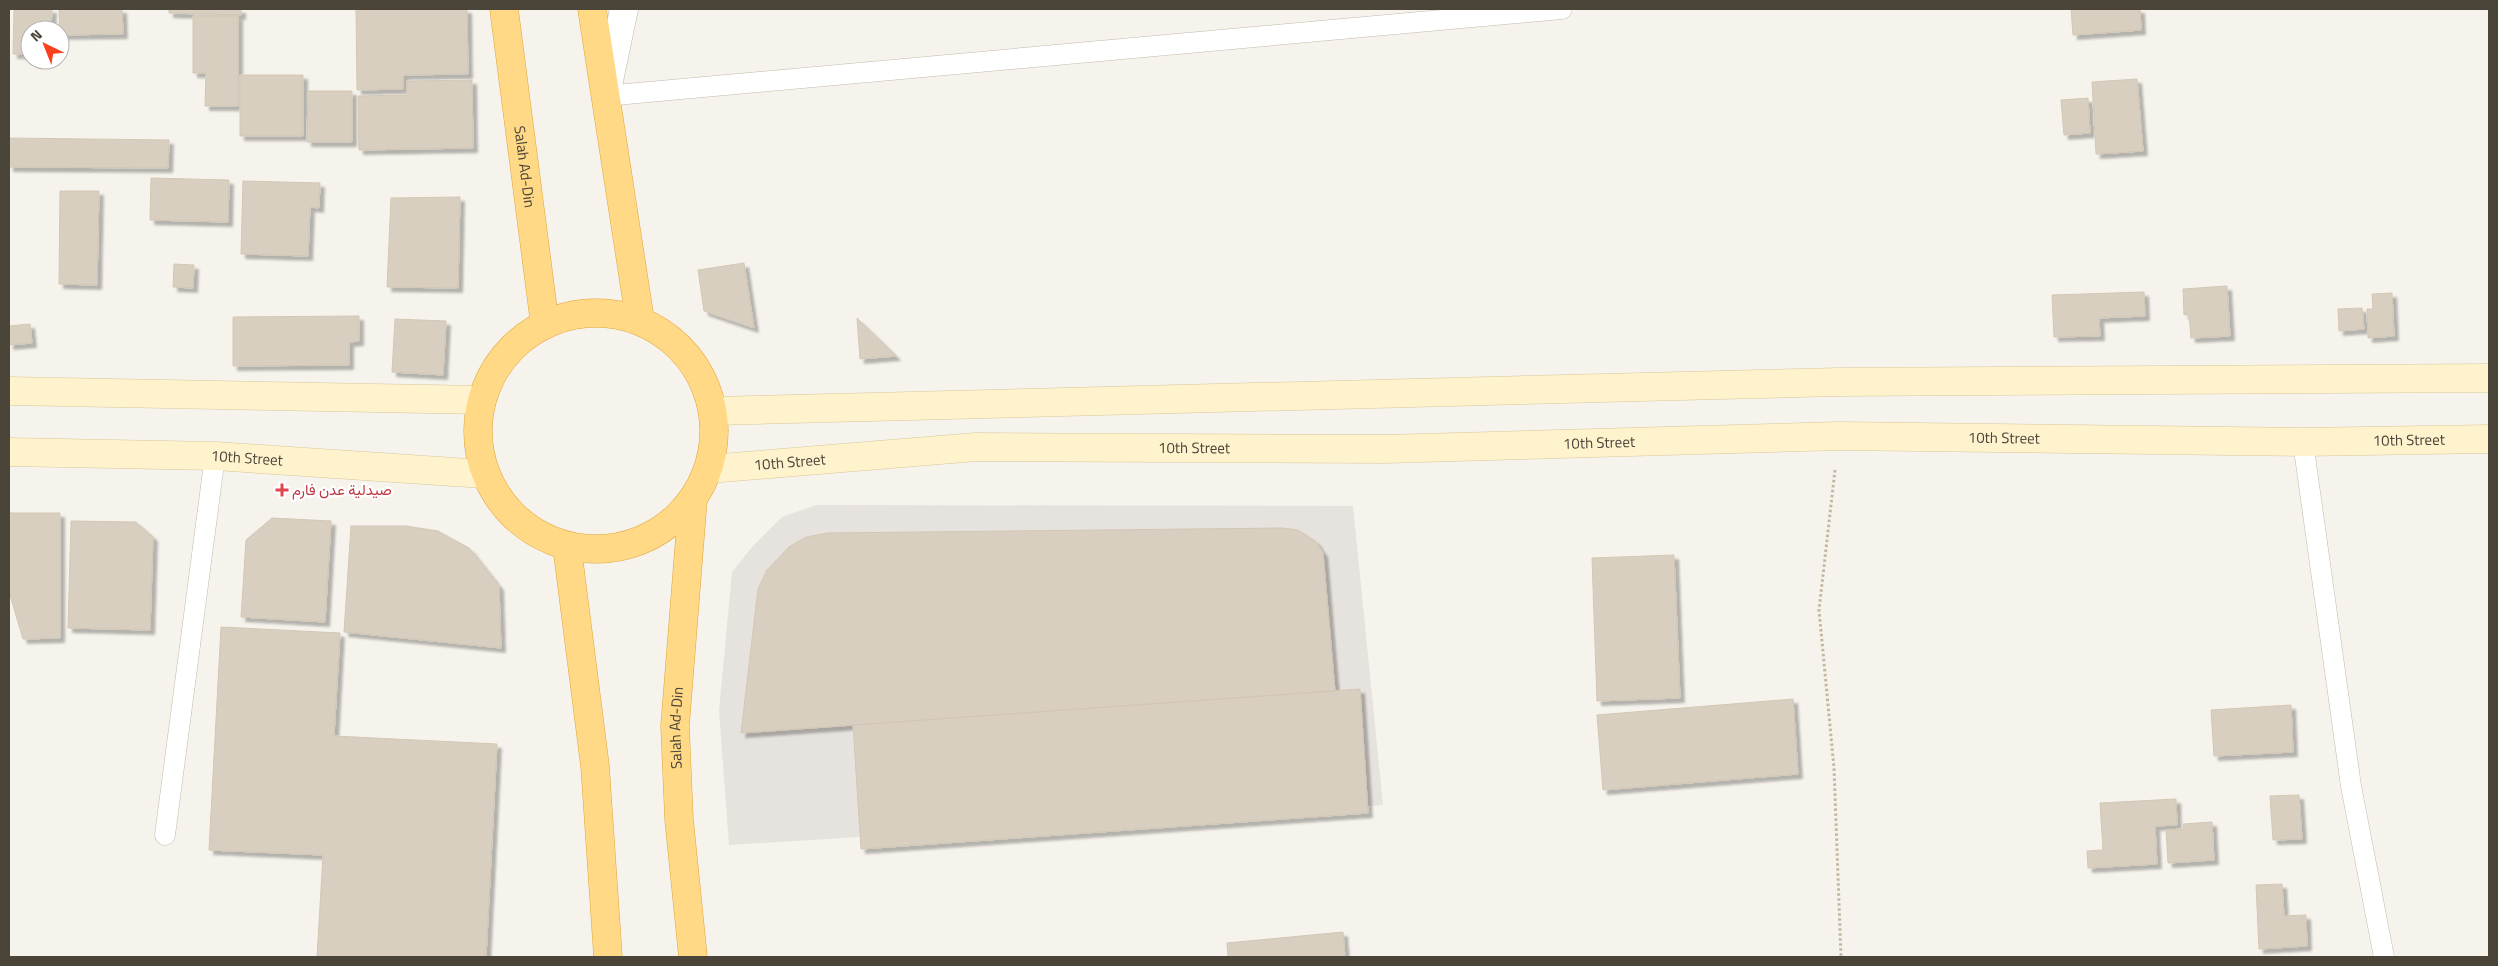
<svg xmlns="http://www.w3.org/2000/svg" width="2498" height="966" viewBox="0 0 2498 966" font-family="'Titillium Web',Vazirmatn,sans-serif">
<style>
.industrial{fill:#e6e2dd}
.building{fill:#d8cfc1;stroke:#d3c7b4;filter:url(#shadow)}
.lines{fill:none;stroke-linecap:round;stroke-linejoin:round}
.service-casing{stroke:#c2bbae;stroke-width:21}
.minor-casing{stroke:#c2bbae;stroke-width:29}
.secondary-casing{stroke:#d6c79b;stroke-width:29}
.trunk-casing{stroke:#e0a43c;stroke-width:29}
.path{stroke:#c4b79f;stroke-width:3;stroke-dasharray:2.5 2.5;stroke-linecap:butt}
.service{stroke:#fff;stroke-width:20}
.minor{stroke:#fff;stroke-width:28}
.secondary{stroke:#fff3cd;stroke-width:28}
.trunk{stroke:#ffd985;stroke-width:28}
.health-dot{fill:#e0444e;stroke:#fff;stroke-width:2}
.labels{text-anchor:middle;stroke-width:4.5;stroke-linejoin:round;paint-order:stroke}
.street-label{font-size:15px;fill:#4b4439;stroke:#fff}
.health-label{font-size:15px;fill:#be3a42;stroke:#fff;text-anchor:start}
</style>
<defs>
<filter id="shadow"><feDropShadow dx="4.5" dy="4.5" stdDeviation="1" flood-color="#0004"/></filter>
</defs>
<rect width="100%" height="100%" fill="#f6f3ec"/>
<path class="industrial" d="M816 505 1353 506 1383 805 729 845 719 711 732 572 752 547 782 517Z"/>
<path class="building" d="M14 9H52L51 30H30V54H13Z
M59 9H122L123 34 60 35Z
M169 9H241V15L169 13Z
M356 9H467L468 74 403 75V89L357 90Z
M2071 9H2140L2141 30 2073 35Z
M193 16H238V106H205L206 73H193Z
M240 75H303V136H240Z
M2137 79 2143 151 2096 154 2092 82Z
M472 80 473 148 359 150 358 96 407 95V81Z
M308 91H352V142H307Z
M2088 98 2090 133 2064 135 2061 100Z
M9 138 169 140 168 168 9 167Z
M151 178 229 180 228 222 150 220Z
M243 181 320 183 319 208 310 207 308 256 241 254Z
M60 191H99L97 285 59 284Z
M460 197 458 288 387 287 391 198Z
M744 263 754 328 704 311 698 270Z
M174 264 194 265 193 288 173 287Z
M2227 286 2230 336 2191 338 2189 314 2184 315 2183 289Z
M2144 292 2145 316 2099 318 2100 336 2054 337 2052 295Z
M2392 293 2394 336 2368 338 2367 309H2373L2372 294Z
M2362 308 2364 329 2339 331 2338 309Z
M359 316V341L349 342V365L233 366V317Z
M857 318 896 356 860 359Z
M395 319 446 321 443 375 392 372Z
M30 324 32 343 9 345V326Z
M9 513H60V638L23 639 9 592Z
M272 518 331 521 325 622 241 617 246 540Z
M71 521 136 522 153 537 150 630 68 628Z
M351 526H406L438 531 469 548 499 586 501 648 344 632Z
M1282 528 1298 530 1315 541 1323 553 1335 691 741 733 758 589 767 570 789 547 806 537 828 533Z
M1674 555 1680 698 1597 701 1592 558Z
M221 627 340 633 334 736 497 744 486 957H317L323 855 209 850Z
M1360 689 1368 813 861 849 853 725Z
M1793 699 1798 774 1603 790 1597 715Z
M2291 705 2293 752 2214 756 2211 710Z
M2299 795 2302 839 2273 840 2270 796Z
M2176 799 2177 825 2155 826 2157 864 2088 868 2087 851 2103 850 2100 803Z
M2212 822 2214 860 2168 863 2166 830 2184 829 2183 824Z
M2282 884 2284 916 2306 915 2307 946 2259 949 2256 885Z
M1343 932 1345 957H1228L1227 943Z"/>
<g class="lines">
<g class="service-casing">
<path id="service" d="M605 96 1562 9
M2303 442 2351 786 2384 957
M165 835 215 456"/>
</g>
<g class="minor-casing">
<path id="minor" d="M606 95 624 9"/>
</g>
<g class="secondary-casing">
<g id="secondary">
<path d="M9 391 481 400"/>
<path d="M714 411 1839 382 2489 378"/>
<path id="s1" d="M9 452 215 456 484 474"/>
<path id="s2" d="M709 469 976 447 1386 449 1840 436 2303 442 2489 439"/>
</g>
</g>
<g class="trunk-casing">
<g id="trunk">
<path id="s3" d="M504 9 545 325"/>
<path d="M592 9 640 320"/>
<circle cx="596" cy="431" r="118"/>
<path d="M567 547 595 766 608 957"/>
<path id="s4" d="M693 957 679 819 675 726 693 499"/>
</g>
</g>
<path class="path" d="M1835 470 1819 610 1834 768 1841 957"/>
<use href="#service" class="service"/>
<use href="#minor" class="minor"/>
<use href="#secondary" class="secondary"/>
<use href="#trunk" class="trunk"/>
</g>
<path class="health-dot" d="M279.5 482.5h5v5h5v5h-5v5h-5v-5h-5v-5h5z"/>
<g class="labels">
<g class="street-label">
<text dy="5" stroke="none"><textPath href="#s3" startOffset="159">Salah Ad-Din</textPath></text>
<text dy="5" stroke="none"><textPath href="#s2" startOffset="1296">10th Street</textPath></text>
<text dy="5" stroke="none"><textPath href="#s2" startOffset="1701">10th Street</textPath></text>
<text dy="5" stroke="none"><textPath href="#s2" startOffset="891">10th Street</textPath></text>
<text dy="5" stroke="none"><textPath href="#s2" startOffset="486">10th Street</textPath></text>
<text dy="5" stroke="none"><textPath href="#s1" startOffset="238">10th Street</textPath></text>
<text dy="5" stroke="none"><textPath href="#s2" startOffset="81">10th Street</textPath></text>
<text dy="5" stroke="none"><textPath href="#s4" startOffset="230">Salah Ad-Din</textPath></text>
</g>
<g class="health-label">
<text x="292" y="495">صيدلية عدن فارم</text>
</g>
</g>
<rect width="2498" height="966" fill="none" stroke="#4b4439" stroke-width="20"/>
<g transform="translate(45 45) rotate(317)"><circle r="24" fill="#ffffff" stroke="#b7b4b0"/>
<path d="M0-4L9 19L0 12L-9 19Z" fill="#fc3f1d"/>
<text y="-8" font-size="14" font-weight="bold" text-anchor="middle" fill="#4b4439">N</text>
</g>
</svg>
